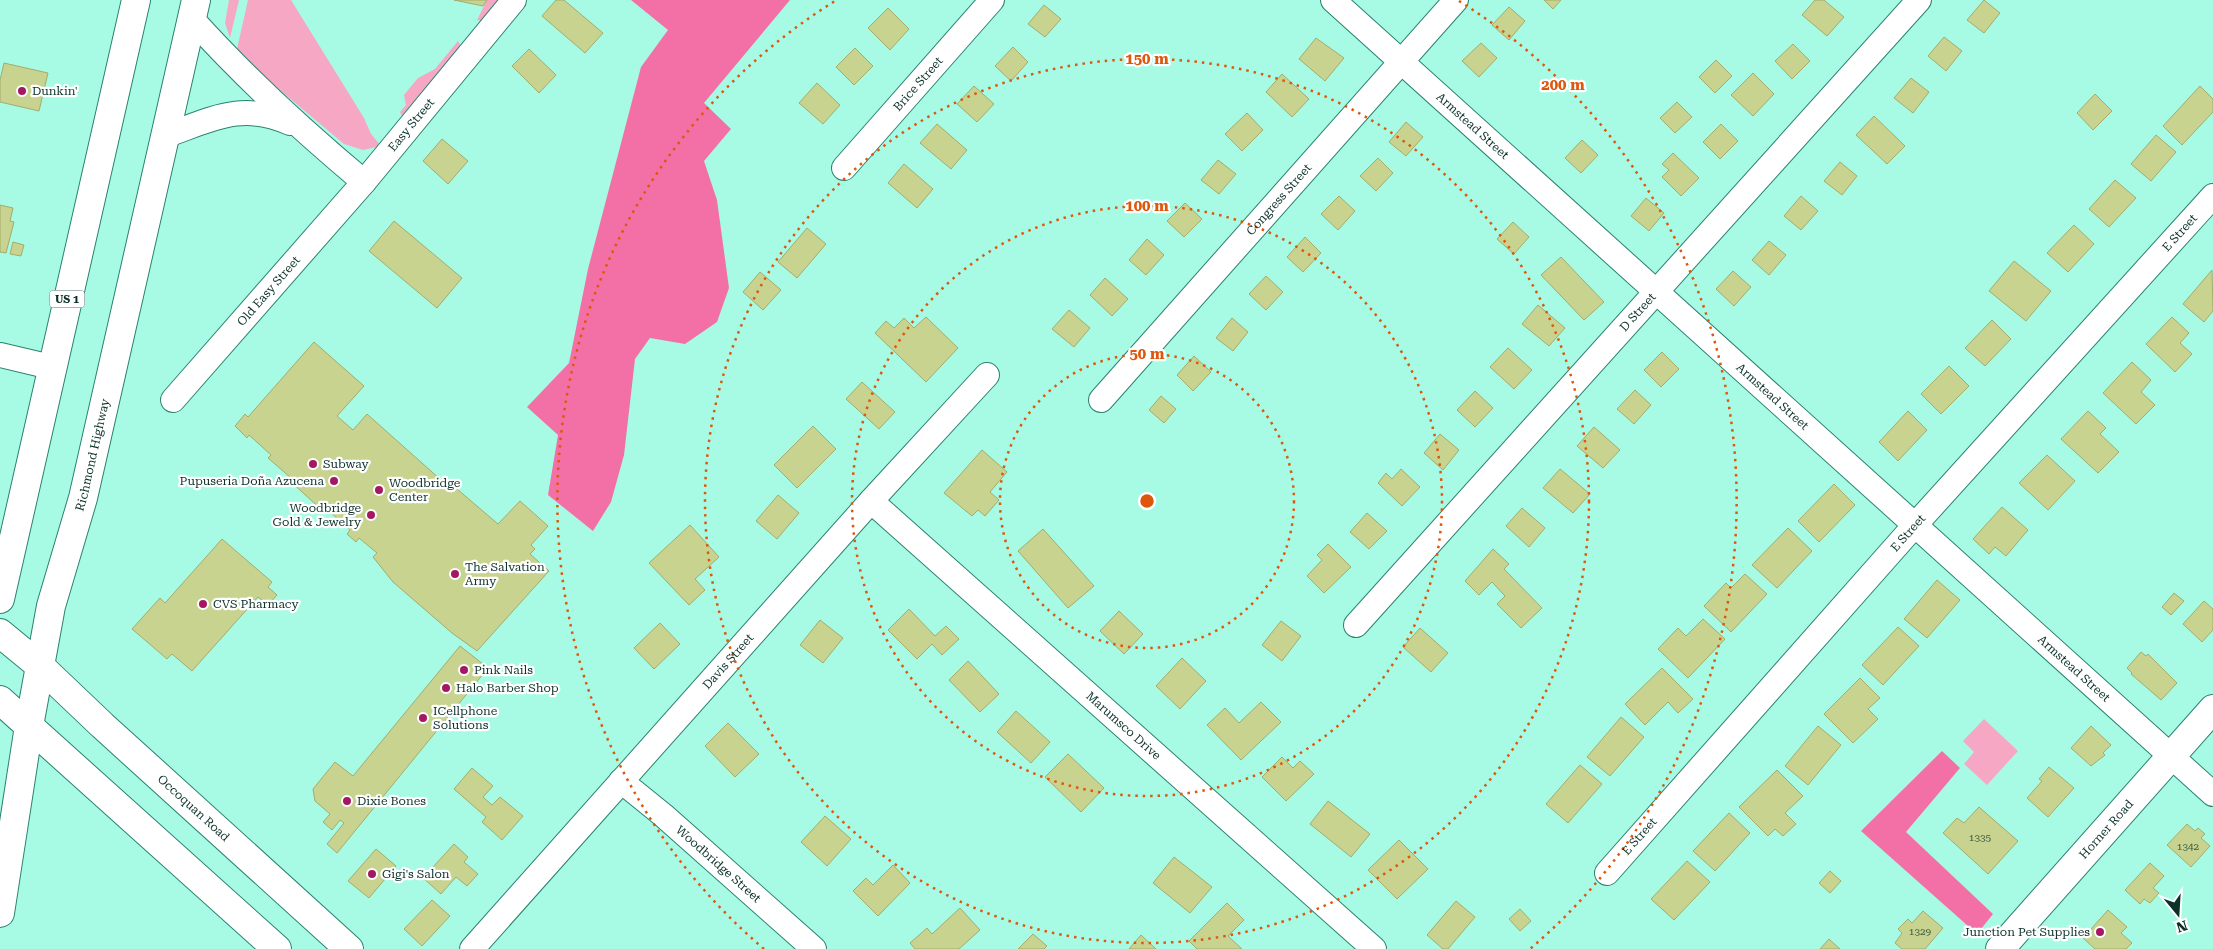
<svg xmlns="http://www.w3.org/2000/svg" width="2213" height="949" viewBox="0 0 2213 949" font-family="'Roboto Serif',serif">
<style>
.green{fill:#f5a7c4}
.forest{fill:#f370a7}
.building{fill:#c8d390;stroke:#a2ac6b}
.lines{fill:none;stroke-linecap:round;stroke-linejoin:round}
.street-casing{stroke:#2a826f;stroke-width:26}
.secondary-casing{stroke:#2a826f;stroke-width:30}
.primary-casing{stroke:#2a826f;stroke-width:30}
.street{stroke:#fff;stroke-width:24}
.secondary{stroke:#fff;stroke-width:28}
.primary{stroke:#fff;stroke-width:28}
.ring{fill:none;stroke:#dd570d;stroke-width:2.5;stroke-dasharray:2.5 5}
.poi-dot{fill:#a31860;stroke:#fff;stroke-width:2}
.labels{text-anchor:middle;stroke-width:4.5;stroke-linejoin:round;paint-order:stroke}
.number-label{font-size:10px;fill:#3b5a43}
.shield{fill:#fff;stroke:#556f69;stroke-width:1}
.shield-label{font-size:11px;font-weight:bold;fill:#0c3129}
.street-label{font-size:12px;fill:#0c3129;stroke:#fff}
.poi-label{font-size:12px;fill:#0c3129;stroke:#fff;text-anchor:start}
.centre{fill:#dd570d;stroke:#fff;stroke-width:2.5}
.ring-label{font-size:15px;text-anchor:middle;font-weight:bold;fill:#dd570d;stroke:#fff;stroke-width:4.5;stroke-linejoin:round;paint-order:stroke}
</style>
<rect width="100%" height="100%" fill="#a7fbe5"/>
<path class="green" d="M229 0H239L230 38 225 23Z
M248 0H291L364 118 371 134 381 146 363 150 344 144 255 69 237 49Z
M487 0H505L486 22 477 20Z
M458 41 463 50 402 116 400 112 406 105 404 95 418 78 435 69Z
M1984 719 2018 751 1987 785 1964 764 1974 752 1963 741Z"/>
<path class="forest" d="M631 0H790L704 103 731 129 704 161 717 200 729 288 717 322 685 344 650 338 635 359 624 455 611 502 593 531 548 495 558 435 527 407 569 363 588 269 641 67 668 30Z
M1942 751 1960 768 1906 832 1993 914 1977 934 1861 831Z"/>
<path class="building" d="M454 0H487L483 6Z
M556 0H564L603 33 585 53 542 16Z
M1544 0H1561L1553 9Z
M1815 0H1824L1844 17 1827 36 1802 15Z
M1984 0 2000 13 1984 33 1967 20Z
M1044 5 1061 19 1045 37 1028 24Z
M1509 7 1525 21 1509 40 1492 25Z
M888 8 909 29 890 50 868 28Z
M1944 37 1962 51 1946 71 1928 56Z
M1316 38 1344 58 1325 81 1299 59Z
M1481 43 1497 58 1479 77 1462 61Z
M1793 44 1810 61 1792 79 1775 61Z
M1013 47 1028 62 1011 81 995 66Z
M855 48 873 66 854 85 836 67Z
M529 49 556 75 539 93 512 66Z
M1716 60 1732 76 1715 93 1699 77Z
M4 63 48 73 39 111 0 102V80Z
M1753 73 1774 94 1753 116 1731 95Z
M1282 74 1309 99 1292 117 1266 92Z
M1911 78 1929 92 1913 113 1894 98Z
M817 83 840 105 823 124 799 103Z
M974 86 994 104 977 122 957 104Z
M2200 86 2213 99V112L2182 145 2163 126Z
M2095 94 2112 111 2093 130 2077 113Z
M1677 102 1692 117 1675 133 1660 118Z
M1247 113 1263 130 1242 151 1225 134Z
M1874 116 1905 146 1887 164 1856 135Z
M1406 122 1423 137 1406 156 1389 142Z
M937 124 967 150 951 169 920 143Z
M1721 124 1738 141 1720 159 1703 142Z
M2156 135 2176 152 2151 181 2131 164Z
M442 139 468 161 448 184 423 161Z
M1582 140 1598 155 1581 173 1565 158Z
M1673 153 1699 178 1681 196 1662 177 1669 170 1662 164Z
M1378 158 1393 173 1376 191 1360 176Z
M1218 160 1236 174 1219 194 1201 180Z
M1840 162 1857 176 1842 195 1824 181Z
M904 164 933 189 917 208 888 183Z
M2115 180 2136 198 2109 227 2089 209Z
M1339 196 1355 211 1338 230 1321 214Z
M1801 196 1818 211 1801 230 1784 216Z
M1646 198 1664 213 1649 231 1631 216Z
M1185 203 1202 219 1184 237 1167 221Z
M0 205 13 208 10 221 14 222 6 253 0 252Z
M394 221 462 278 437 308 369 251Z
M1513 222 1529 237 1514 254 1497 239Z
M2074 225 2094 244 2068 272 2047 253Z
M807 228 826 244 797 278 778 262Z
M1305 237 1321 253 1303 272 1287 257Z
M1147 239 1164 255 1146 275 1129 260Z
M1769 241 1786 255 1769 275 1752 260Z
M13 242 24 245 21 256 10 254Z
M1561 257 1604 302 1584 320 1541 275Z
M2014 261 2051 291 2026 321 1989 291Z
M2212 270 2213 311 2204 322 2183 304Z
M1733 271 1751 287 1734 306 1716 289Z
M760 272 781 290 763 310 743 292Z
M1266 276 1283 292 1266 310 1249 294Z
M1105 278 1128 299 1112 316 1090 295Z
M1538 305 1565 328 1549 346 1522 324Z
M1069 310 1090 328 1074 347 1052 329Z
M926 317 958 348 926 382 875 333 886 321 894 328 904 318 914 328Z
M2172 317 2189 333 2180 343 2192 354 2175 372 2146 344Z
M1232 318 1248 332 1233 351 1216 338Z
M1992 320 2011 339 1985 366 1965 348Z
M314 342 364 386 337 416 353 430 367 414 441 480 443 477 498 524 520 501 548 526 531 545 535 549 530 554 549 571 477 651 452 633 393 582 373 557 377 553 359 538 356 542 347 534 350 530 329 511 326 514 289 480 291 478 268 458 271 455 249 435 247 438 235 426 245 414 248 417Z
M1508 348 1532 370 1514 389 1490 367Z
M1662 352 1679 369 1661 387 1644 370Z
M1194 356 1211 372 1193 391 1177 375Z
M2132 362 2151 380 2141 392 2155 405 2136 424 2103 393Z
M1949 366 1969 386 1941 414 1921 394Z
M862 382 895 412 879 429 846 399Z
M1635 390 1651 405 1634 424 1617 409Z
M1475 391 1493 408 1475 427 1457 410Z
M1161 396 1176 409 1164 423 1149 410Z
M1908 411 1927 430 1898 461 1879 442Z
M2088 411 2106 428 2100 434 2119 452 2098 473 2061 439Z
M813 426 836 449 797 488 774 465Z
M1594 427 1620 450 1603 468 1577 446Z
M1440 434 1459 450 1443 470 1424 453Z
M982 450 1007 472 990 492 999 500 985 516 978 510 972 516 944 493Z
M2047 455 2075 481 2048 510 2019 483Z
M1401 469 1420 487 1402 506 1378 483 1386 473 1392 479Z
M1560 469 1590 494 1573 513 1543 488Z
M1834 484 1855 505 1819 542 1798 521Z
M778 495 799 513 777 539 756 521Z
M2002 507 2028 530 2006 556 1995 547 1989 554 1973 539Z
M1522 508 1545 528 1529 547 1506 526Z
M1367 513 1387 531 1369 549 1350 532Z
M690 525 719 557 695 579 705 590 689 605 649 563Z
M1788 528 1812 551 1777 588 1752 565Z
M1043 529 1094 586 1068 608 1018 551Z
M222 539 272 582 268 587 277 595 268 605 258 597 192 671 172 654 167 659 132 629 160 598 165 603Z
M1328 544 1351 567 1324 593 1307 576 1322 560 1317 555Z
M1493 549 1509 564 1504 569 1542 608 1521 628 1497 604 1505 596 1492 582 1479 595 1465 581Z
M1745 574 1767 594 1731 632 1704 606 1726 583 1731 588Z
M1937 580 1960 600 1927 638 1904 619Z
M2174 593 2184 601 2171 615 2162 607Z
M2204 601 2213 609V630L2202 642 2183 624Z
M909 609 935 636 946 626 959 639 942 655 932 644 917 659 888 630Z
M1119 611 1143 634 1124 654 1100 631Z
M1703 619 1725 639 1688 678 1658 649 1678 628 1686 636Z
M820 620 843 638 823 663 800 645Z
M1281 621 1301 636 1282 661 1262 645Z
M660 623 680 644 654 669 634 648Z
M1898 627 1919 646 1883 685 1862 665Z
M1420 628 1448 653 1431 672 1403 647Z
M460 646 488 668 337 853 327 844 344 823 340 820 332 830 323 822 330 814 315 801 313 789 335 762 353 776Z
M2141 652 2146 656 2148 654 2177 683 2161 700 2131 674 2132 673 2127 668Z
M1182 658 1206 681 1180 709 1156 686Z
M968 661 999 694 980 712 949 680Z
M1662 668 1693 699 1678 713 1668 702 1645 725 1625 704Z
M1860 678 1880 698 1868 709 1878 719 1853 743 1824 714Z
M1261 702 1281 722 1241 760 1207 725 1225 708 1239 723Z
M1016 711 1050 742 1031 763 997 732Z
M1621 717 1644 737 1610 776 1587 757Z
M728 723 759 754 735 777 705 746Z
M1818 726 1841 745 1808 785 1785 766Z
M2091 726 2111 745 2103 753 2105 755 2091 766 2071 748Z
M1068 754 1104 788 1081 812 1045 777Z
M1282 757 1293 768 1300 761 1314 774 1286 801 1262 777Z
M1580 765 1602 784 1568 823 1546 804Z
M2049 767 2074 788 2048 817 2027 798 2042 781 2039 779Z
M472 768 493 786 483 797 492 805 500 797 523 816 502 840 482 822 486 817 454 789Z
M1777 770 1803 796 1785 813 1796 824 1783 836 1775 829 1768 836 1739 807Z
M1328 801 1370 834 1351 857 1310 824Z
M1979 807 2018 841 1988 874 1943 833 1957 818 1964 823Z
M1729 813 1750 833 1715 871 1693 851Z
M825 816 851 839 827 866 801 842Z
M2187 824 2195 831 2198 828 2205 834 2201 838 2210 846 2191 867 2167 845Z
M1399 840 1428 869 1397 899 1368 870Z
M454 844 468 857 464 862 478 874 467 886 456 877 441 894 423 878Z
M376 849 396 866 369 898 348 881Z
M1174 857 1212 887 1190 913 1153 883Z
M1687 861 1710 882 1674 920 1651 899Z
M2150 863 2164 876 2153 888 2159 893 2150 903 2144 899 2140 904 2125 890Z
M893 865 910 883 878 916 853 891 866 878 873 885Z
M1830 871 1841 881 1830 893 1819 883Z
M432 900 450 916 422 946 404 929Z
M1456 901 1475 917 1448 949H1443L1427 935Z
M1227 903 1244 920 1228 936 1242 949H1197L1189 941Z
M960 908 980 930 959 949H915L910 943 927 928 932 934Z
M1520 909 1531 921 1520 931 1509 919Z
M2108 910 2127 927 2121 933 2132 943 2126 949H2095L2083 938Z
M1923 911 1943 928 1925 949H1902L1895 943 1902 933 1898 929 1908 919 1912 923Z
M1033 934 1047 946 1044 949H1018Z
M1141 935 1156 949H1129Z
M1829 939 1840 949H1820Z"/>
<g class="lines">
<g class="street-casing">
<g id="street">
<path id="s1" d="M1333 0 2213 794"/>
<path d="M192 19C245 78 303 131 364 182"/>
<path d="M164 136C211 120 241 101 290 123"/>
<path id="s2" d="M844 168 992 0"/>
<path d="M0 355 51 367"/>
<path id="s3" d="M173 400 364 182 514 0"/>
<path id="s4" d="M1101 400 1456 0"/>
<path id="s5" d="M871 501 1374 949"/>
<path id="s6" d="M1356 625 1919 0"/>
<path id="s7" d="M621 781 663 815 814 949"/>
<path id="s8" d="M1607 873 1915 525 2213 196"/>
<path id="s9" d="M472 949 871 501 987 375"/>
</g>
</g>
<g class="secondary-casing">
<g id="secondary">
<path id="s10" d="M0 633 40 666 102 725 349 949"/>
<path d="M0 700 277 949"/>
<path id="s11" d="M2000 949 2213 709"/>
</g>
</g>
<g class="primary-casing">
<g id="primary">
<path d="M0 599 136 0"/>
<path id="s12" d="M0 913 29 726 51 606 83 498 196 0"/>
</g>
</g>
<use href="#street" class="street"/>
<use href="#secondary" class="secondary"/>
<use href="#primary" class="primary"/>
</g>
<g class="ring">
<circle cx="1147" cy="501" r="147"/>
<circle cx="1147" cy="501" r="295"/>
<circle cx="1147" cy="501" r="442"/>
<path d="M764 949A589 589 0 0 1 835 1M1459 1A589 589 0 0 1 1530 949"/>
</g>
<g class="poi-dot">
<circle cx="22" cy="91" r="5"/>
<circle cx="313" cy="464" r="5"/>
<circle cx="334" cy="481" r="5"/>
<circle cx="379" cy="490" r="5"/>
<circle cx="371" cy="515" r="5"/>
<circle cx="455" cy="574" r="5"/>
<circle cx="203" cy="604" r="5"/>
<circle cx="464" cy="670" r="5"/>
<circle cx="446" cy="688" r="5"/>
<circle cx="423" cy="718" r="5"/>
<circle cx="347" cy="801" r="5"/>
<circle cx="372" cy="874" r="5"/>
<circle cx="2100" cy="932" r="5"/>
</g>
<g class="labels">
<g class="number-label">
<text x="1980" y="841">1335</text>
<text x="2188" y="850">1342</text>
<text x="1920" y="935">1329</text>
</g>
<rect class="shield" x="49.5" y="290.5" width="35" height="17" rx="4"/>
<g class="shield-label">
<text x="67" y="303">US 1</text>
</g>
<g class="street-label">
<text dy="4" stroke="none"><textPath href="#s2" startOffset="112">Brice Street</textPath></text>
<text dy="4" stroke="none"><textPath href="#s3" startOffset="364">Easy Street</textPath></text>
<text dy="4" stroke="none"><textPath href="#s1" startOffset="188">Armstead Street</textPath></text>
<text dy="4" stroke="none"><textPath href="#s4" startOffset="268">Congress Street</textPath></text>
<text dy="4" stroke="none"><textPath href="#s8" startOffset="859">E Street</textPath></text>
<text dy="4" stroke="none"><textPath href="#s3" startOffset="145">Old Easy Street</textPath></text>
<text dy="4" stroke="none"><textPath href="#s6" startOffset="421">D Street</textPath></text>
<text dy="4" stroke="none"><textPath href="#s1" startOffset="592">Armstead Street</textPath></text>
<text dy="4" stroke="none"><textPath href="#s12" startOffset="468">Richmond Highway</textPath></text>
<text dy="4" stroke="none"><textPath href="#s8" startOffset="454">E Street</textPath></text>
<text dy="4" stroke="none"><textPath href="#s9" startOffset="385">Davis Street</textPath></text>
<text dy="4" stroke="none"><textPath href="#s1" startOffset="998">Armstead Street</textPath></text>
<text dy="4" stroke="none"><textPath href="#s5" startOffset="338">Marumsco Drive</textPath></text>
<text dy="4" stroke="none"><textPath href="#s10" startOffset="261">Occoquan Road</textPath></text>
<text dy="4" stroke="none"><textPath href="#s11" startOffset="160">Horner Road</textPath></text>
<text dy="4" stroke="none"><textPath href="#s8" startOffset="49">E Street</textPath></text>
<text dy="4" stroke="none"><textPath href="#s7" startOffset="128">Woodbridge Street</textPath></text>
</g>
<g class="poi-label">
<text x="32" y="95">Dunkin'</text>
<text x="323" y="468">Subway</text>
<text x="324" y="485" text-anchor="end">Pupuseria Doña Azucena</text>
<text x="389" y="487">Woodbridge<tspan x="389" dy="14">Center</tspan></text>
<text x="361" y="512" text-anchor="end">Woodbridge<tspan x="361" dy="14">Gold &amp; Jewelry</tspan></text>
<text x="465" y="571">The Salvation<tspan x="465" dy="14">Army</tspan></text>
<text x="213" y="608">CVS Pharmacy</text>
<text x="474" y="674">Pink Nails</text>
<text x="456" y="692">Halo Barber Shop</text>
<text x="433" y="715">ICellphone<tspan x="433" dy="14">Solutions</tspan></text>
<text x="357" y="805">Dixie Bones</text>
<text x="382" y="878">Gigi's Salon</text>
<text x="2090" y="936" text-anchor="end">Junction Pet Supplies</text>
</g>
</g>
<circle cx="1147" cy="501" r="8" class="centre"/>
<g class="ring-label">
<text x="1147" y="64">150 m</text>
<text x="1563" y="90">200 m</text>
<text x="1147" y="211">100 m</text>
<text x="1147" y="359">50 m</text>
</g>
<g transform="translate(2178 914) rotate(162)" stroke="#ffffff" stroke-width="4" paint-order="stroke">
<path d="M0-4L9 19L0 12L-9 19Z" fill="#0c3129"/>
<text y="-8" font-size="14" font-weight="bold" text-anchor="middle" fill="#0c3129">N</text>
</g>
</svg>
